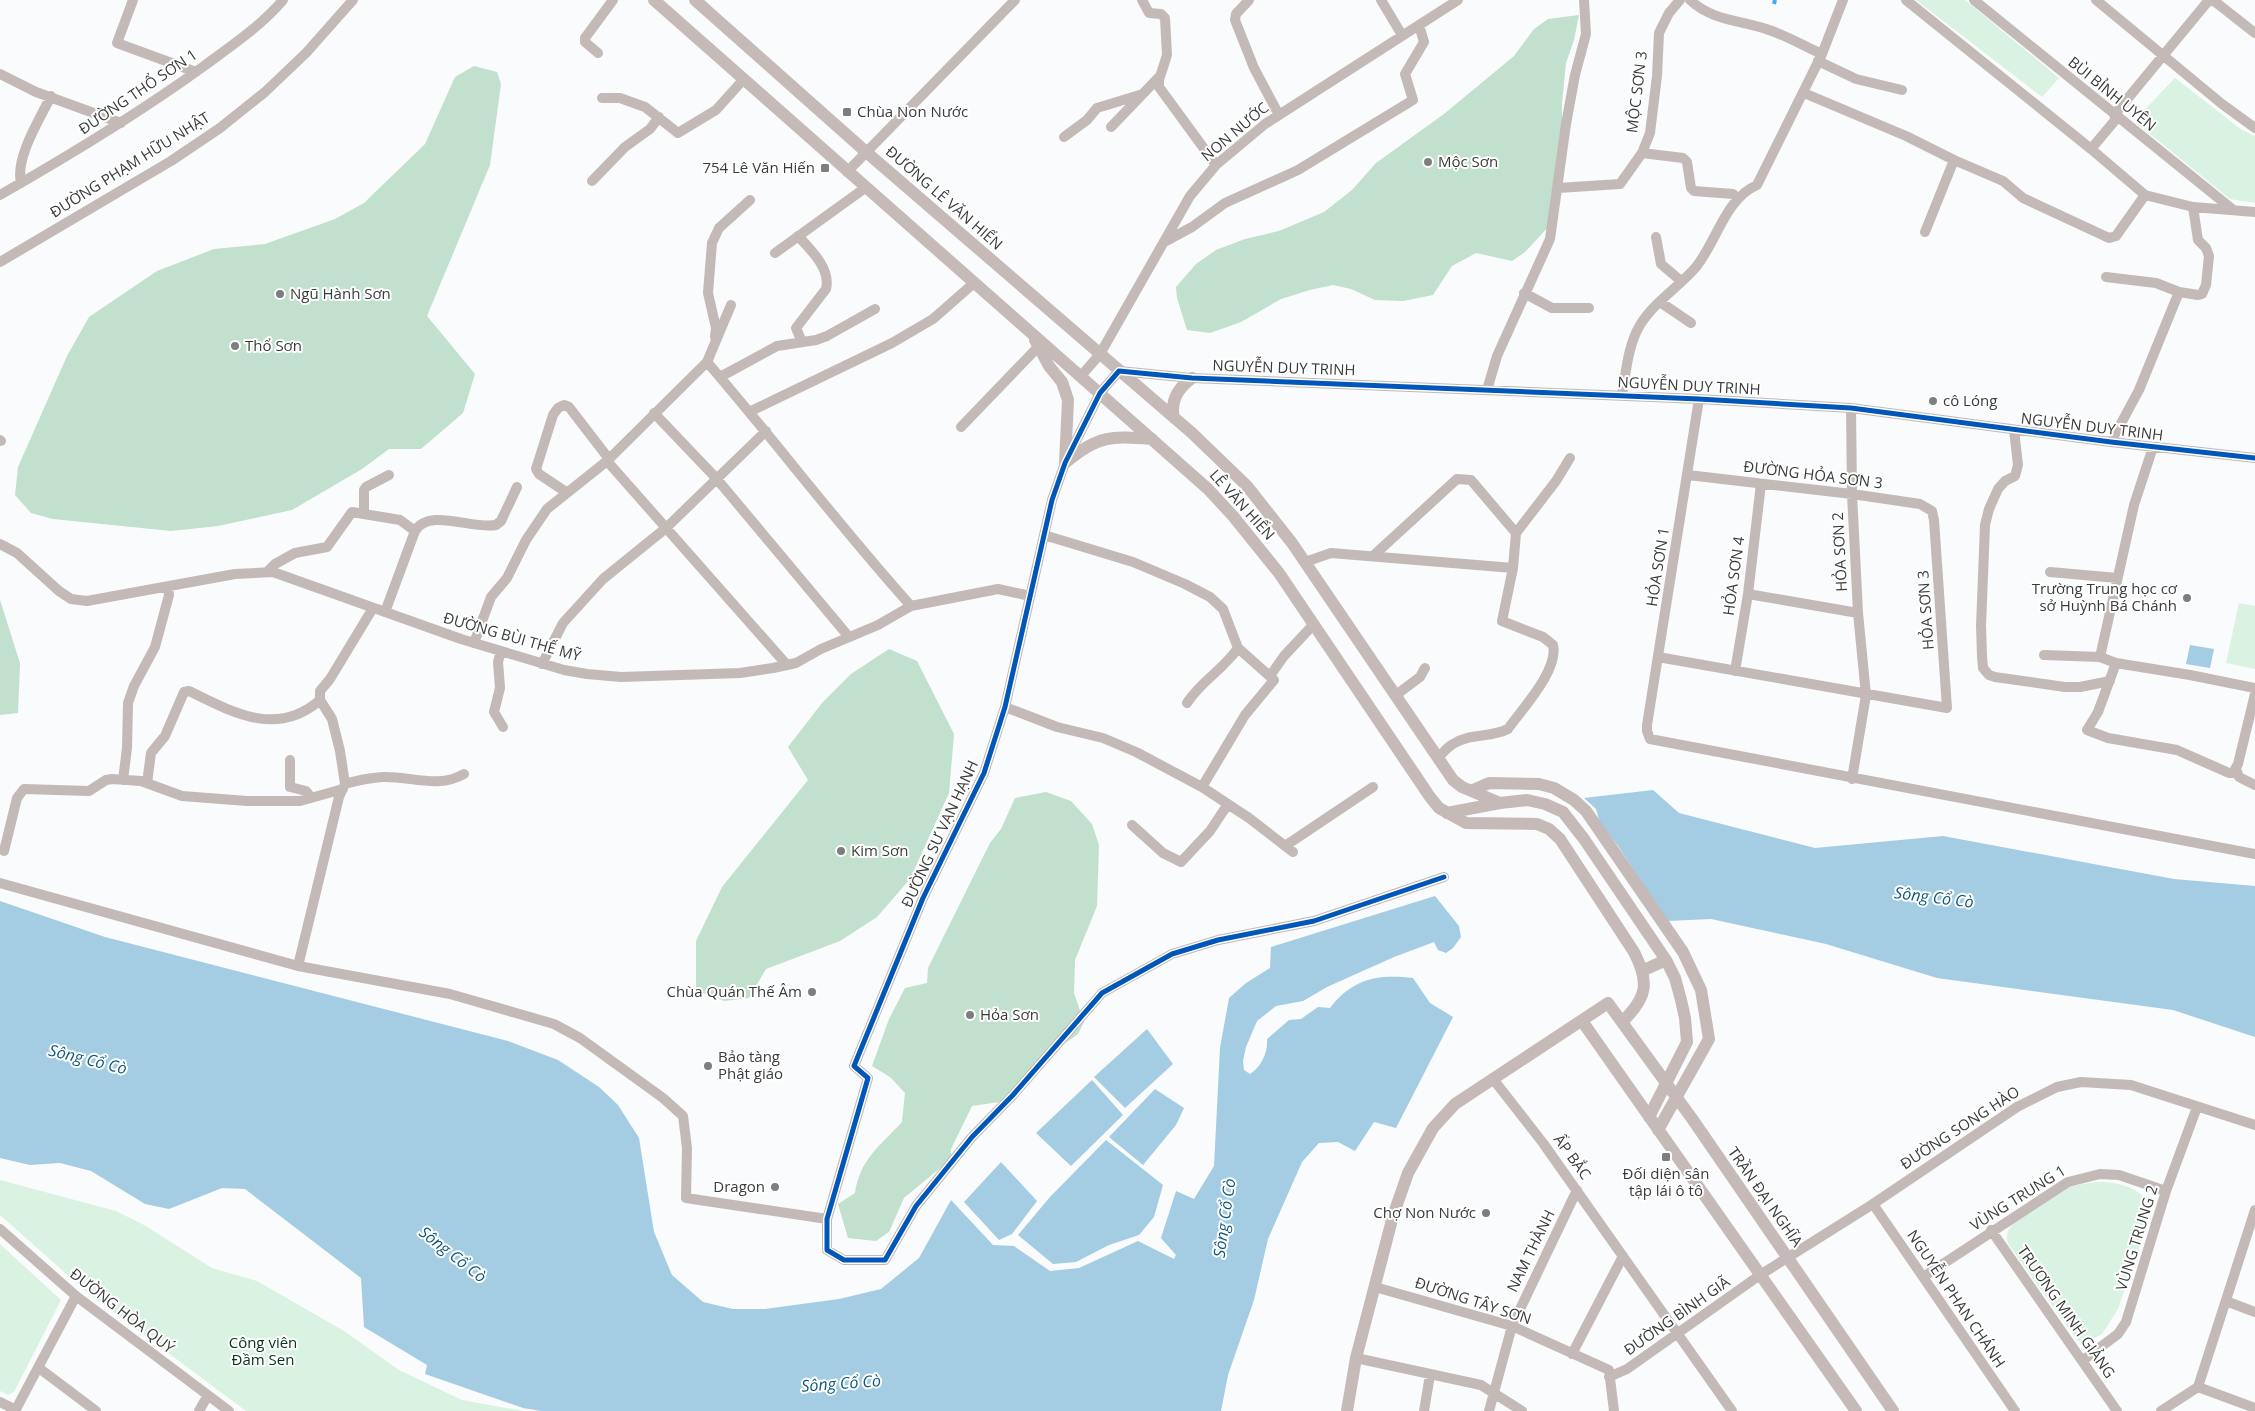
<svg xmlns="http://www.w3.org/2000/svg" width="2255" height="1411" viewBox="0 0 2255 1411" font-family="'Open Sans',sans-serif">
<style>
.green{fill:#daf2e2}
.forest{fill:#c1e0cd}
.water{fill:#a4cce3}
.lines{fill:none;stroke-linecap:round;stroke-linejoin:round}
.minor{stroke:#c3b9b6;stroke-width:10}
.major{stroke:#c5bab8;stroke-width:12}
.quiet{stroke:#3fa9f5;stroke-width:4;stroke-dasharray:8 4;stroke-linecap:butt}
.cycleway-casing{stroke:#fff;stroke-width:8}
.cycleway{stroke:#0057b8;stroke-width:5}
.poi-dot{fill:#7d7e7f;stroke:#fff;stroke-width:2}
.labels{text-anchor:middle;stroke-width:4;stroke-linejoin:round;paint-order:stroke}
.street-label{font-size:15px;fill:#3a3b3c;stroke:#fff}
.poi-label{font-size:15px;fill:#3a3b3c;stroke:#fff;text-anchor:start}
.park-label{font-size:15px;fill:#06321b;stroke:#fff}
.water-label{font-size:16px;font-style:italic;fill:#0d5877;stroke:#fff}
</style>
<rect width="100%" height="100%" fill="#f9fbfc"/>
<path class="green" d="M1916 0H1965L2059 78 2042 97Z
M2175 78 2242 130 2255 136V203L2230 199 2134 121Z
M2239 603 2255 606V669L2226 663Z
M0 1180 116 1211 144 1225 212 1268 257 1281 344 1331 399 1370 462 1400 523 1411H246L89 1294 0 1215Z
M2096 1182C2117 1181 2147 1188 2151 1212L2118 1309 2102 1334 2085 1343 2077 1340 2009 1245C2005 1236 2007 1230 2014 1223L2071 1186Z
M0 1244 61 1300 14 1392 8 1395 0 1391Z"/>
<path class="forest" d="M1579 15 1574 40 1566 63 1562 103V152L1552 223 1525 252 1512 261 1476 253 1452 266 1433 295 1403 301 1375 300 1351 289 1333 285 1310 290 1281 299 1241 322 1210 333 1187 330 1177 298 1176 287 1196 264 1216 250 1245 239 1279 231 1324 212 1352 190 1376 163 1444 114 1514 56 1534 29 1548 19Z
M474 66 497 72 501 84 490 165 427 316 475 374 463 413 421 449H389L362 469 292 510 218 526 171 531 53 519 31 513 15 495 18 467 67 356 89 317 157 271 214 249 265 244 335 219 364 203 425 144 455 77Z
M0 600 20 663 18 713 0 715Z
M889 649 917 661 954 734 949 793 910 879 877 917 840 941 766 969 749 998 724 1001 696 990V941L722 887 808 780 788 747 822 703 851 674Z
M1046 792 1071 801 1092 824 1099 845 1097 906 1075 960 1074 993 1084 1022 1078 1034 1044 1058 999 1102 972 1106 951 1149V1159L904 1198 889 1232 876 1241 848 1238 838 1204 855 1193C860 1159 880 1146 902 1122L905 1093 890 1077 872 1066 889 1019 905 988 927 983 928 968 990 843 1001 829 1015 798Z"/>
<path class="water" d="M2190 645 2214 649 2210 668 2186 664Z
M1653 790 1679 813 1815 848 1943 836 2174 879 2255 886V1037L2173 1010 1937 978 1826 944 1711 919 1667 921 1618 846 1600 823 1596 809 1584 798Z
M1435 896 1459 926 1461 937 1453 948 1446 953 1438 950 1434 942 1394 957 1327 987 1303 1001 1276 1006 1257 1021 1246 1047 1243 1061 1244 1070 1250 1074C1261 1067 1268 1053 1267 1039L1289 1020 1301 1019 1318 1007 1330 1008C1353 978 1378 974 1413 978L1430 1003 1453 1017 1396 1128 1374 1122 1355 1151 1338 1142 1319 1143 1302 1162 1268 1239 1254 1300 1228 1375 1221 1411H541L523 1408 425 1374 427 1365 364 1327 361 1278 245 1189 222 1188 169 1209 145 1204 91 1171 60 1163 30 1165 0 1158V901L105 937 508 1041 558 1060 599 1087 618 1105 639 1138 654 1232 672 1275 703 1302 733 1309H765L839 1299 881 1289 919 1258 951 1200 993 1245 1014 1246 1050 1271 1079 1268 1138 1241 1174 1259 1176 1255 1161 1238 1176 1191 1194 1199 1214 1166 1220 1048 1229 998 1246 983 1270 968 1271 947Z
M1147 1029 1173 1064 1125 1108 1094 1077Z
M1092 1080 1123 1115 1071 1166 1036 1133Z
M1155 1089 1184 1108 1176 1125 1143 1165 1109 1137Z
M1106 1140 1163 1185 1154 1217 1139 1235 1109 1245 1076 1262 1053 1264 1018 1235 1050 1197Z
M1001 1162 1037 1201 1012 1234 999 1240 964 1202Z"/>
<g class="lines">
<path class="minor" d="M133 0 117 43 196 72
M1142 0 1149 13 1161 14 1165 18 1167 55 1159 80V87L1216 165
M1249 0 1236 14 1235 20 1254 68 1279 115
M1381 0 1402 35
M1690 0C1712 21 1741 20 1769 30 1787 36 1804 46 1822 54
M1906 0 2091 149 2145 195 2193 207 2255 212
M1974 0 2232 209
M2096 0 2222 104 2255 128
M2213 0 2255 33
M598 53 585 42V38L613 0
M1818 61 1856 79 1902 90
M0 74 36 92 121 123
M1804 93 1906 136 1954 160 2003 181 2023 198 2109 238 2116 236 2145 195
M602 98H620L645 107 678 133 716 110 743 80
M2114 115 2209 0
M1111 127 1160 76
M1064 137 1087 120 1097 108 1143 94
M2091 149 2117 118
M1642 153 1683 158 1687 162 1691 188 1694 191 1733 194 1737 198
M847 172 1015 0
M592 181 625 147 650 129 659 117
M21 183C15 157 40 119 51 96
M1558 188 1620 184 1642 153 1650 133 1657 76 1659 33 1669 13 1680 0
M0 195C70 155 138 114 204 66 231 46 261 26 283 0
M1925 232 1954 160
M798 236C811 250 831 269 826 289L796 328 802 342
M1656 237 1661 264 1681 281
M1166 241 1192 227 1225 203 1298 170 1413 100 1405 74 1424 42 1419 25
M775 253 865 188
M0 262 171 161 220 128 265 92 306 53 353 0
M2106 277 2156 283 2179 292
M1524 293 1552 308H1589
M1660 302 1691 323
M715 337 716 328 708 293 712 243 719 228 750 200
M707 362C776 442 840 527 911 606
M1081 376 1100 354 1190 196 1216 165 1265 124 1458 0
M720 377 777 346 816 340 827 336 875 309
M1487 390 1497 356 1550 239 1566 124 1575 75 1586 34 1584 0
M1622 395C1626 372 1628 345 1640 325 1654 302 1679 287 1696 267 1717 241 1725 199 1757 185L1822 54 1843 0
M1699 399 1647 725V731L1650 739 2255 854
M1851 408 1852 494 1858 613 1866 695 1852 779
M749 412 892 343 933 319 974 283
M654 413 716 478 849 637
M961 427 1038 347
M2014 430 2018 465 2015 476 2005 481 1998 489 1989 509 1985 525 1981 626 1982 656 1983 668 1989 675 1995 677 2065 687H2080L2110 681
M0 440 1 441
M2111 442 2139 390 2179 292 2198 295 2202 294 2206 285 2209 256 2206 248 2198 240 2193 207
M607 461 787 665
M566 492 539 474 536 469 553 415 558 408 564 405 569 407 609 459
M364 513V490L366 487 389 475
M1516 533 1556 481 1570 458
M1044 535 1133 562 1185 584 1210 597 1223 609 1238 648 1274 680 1245 715 1202 787
M0 544 17 553 59 591 71 599 87 601 235 574 273 572 461 639 564 670 587 674 621 677 740 673 773 668 796 663 821 649 878 625 911 606 998 589 1030 596
M1373 556 1457 479 1471 480 1516 533 1513 568 1502 621 1543 637 1553 645C1559 670 1522 709 1508 729 1491 738 1469 733 1453 744 1447 747 1443 753 1438 758
M1305 562 1331 553 1513 568
M268 571 275 564 295 553 327 547 352 512 400 520 415 531
M2050 572 2117 578
M1748 594 1858 613
M385 612 415 531C429 507 473 530 496 525L501 521 517 487
M474 643 491 597 507 578 526 540 547 509 607 461 707 362 731 305
M501 651 498 662 500 688 494 712 503 727
M2044 655 2100 657 2116 663 2190 675 2255 688
M1658 657 1947 708 1934 520 1932 511 1920 504 1852 494 1688 475
M2100 657 2134 505 2153 447
M2116 663 2098 712 2087 730 2108 738 2177 750 2229 773H2233L2238 764 2255 694
M542 664 563 623 603 579 666 528 766 431
M1735 671 1748 594 1761 484
M1270 676 1284 656 1314 624
M1396 695 1420 677 1425 668
M1187 703C1201 681 1223 670 1238 648
M1005 707 1057 727 1103 738 1136 752 1202 787 1249 818 1293 852
M290 760V787L306 791 311 798
M2236 769 2239 777 2255 785
M123 780 127 748 128 703 134 686 155 647 169 595 168 587
M147 783 151 753 165 736 184 692 189 691C232 712 277 738 320 700
M345 784C358 780 370 778 383 777 411 776 438 789 464 774
M1132 825 1163 853 1181 862 1210 831 1228 804
M1285 846 1373 787
M4 851 17 798 24 789 89 791 106 780 112 779 141 781 182 796 247 801H300L343 789
M1444 877 1314 921 1218 940 1172 954 1102 993 1013 1095 972 1137 916 1206 885 1260H844L827 1250V1219L868 1078 854 1066 923 898 984 773 1005 707 1052 500 1065 463 1100 393 1119 371 1192 378 1699 399 1851 408 2111 442 2255 458
M0 883 298 966 450 994 554 1024 580 1038 663 1098 683 1116 687 1148 686 1198 827 1219
M298 966 339 797 345 784 340 751 332 719 320 700V691L330 679 373 608
M1493 1079 1543 1143 1732 1411
M1873 1204 2015 1411
M0 1229 76 1296 229 1411
M1991 1230 2117 1411
M1923 1277 2068 1182 2100 1174 2119 1175 2166 1191
M1375 1287 1512 1326 1609 1370 1614 1411
M2226 1301 2255 1312
M1572 1354 1623 1256
M1356 1358 1481 1385 1522 1411
M2082 1361 2118 1334 2126 1322 2166 1191 2197 1107
M39 1368 96 1411
M1609 1377 1627 1369 1760 1275 1873 1204 2017 1107 2057 1087 2081 1082 2131 1085 2255 1125
M2198 1387 2255 1408
M0 1402 16 1410
M15 1411 76 1296
M199 1411 208 1395
M1424 1411 1430 1375
M1489 1411 1512 1326 1577 1190
M2161 1411 2198 1387 2255 1210"/>
<path class="major" d="M654 0 1208 489 1233 516 1279 573 1430 797 1439 808 1466 823 1537 824 1549 829 1560 839 1634 952C1650 983 1647 998 1622 1022
M695 0 865 151 1192 433 1247 486 1292 543 1453 780 1462 787 1500 803
M1035 340 1049 366 1062 382 1068 400 1065 463
M1174 418C1170 401 1178 388 1192 378
M1065 463C1098 435 1111 436 1152 439
M1471 791 1489 783 1539 784 1554 788 1574 800 1586 811 1683 952 1701 990 1709 1039 1658 1130
M1447 813 1500 803 1527 800 1545 804 1563 812 1584 839 1666 960 1675 978 1681 1000 1685 1018 1687 1042 1649 1117
M1644 970 1666 960
M1582 1021 1856 1411
M1347 1411 1356 1358 1393 1216 1408 1173 1433 1128 1455 1104 1608 1003 1693 1120 1893 1411"/>
<path class="quiet" d="M1774 4 1775 0"/>
<g class="cycleway-casing">
<path id="cycleway" d="M1444 877 1314 921 1218 940 1172 954 1102 993 1013 1095 972 1137 916 1206 885 1260H844L827 1250V1219L868 1078 854 1066 923 898 984 773 1005 707 1052 500 1065 463 1100 393 1119 371 1192 378 1699 399 1851 408 2111 442 2255 458"/>
</g>
<use href="#cycleway" class="cycleway"/>
</g>
<g class="poi-dot">
<rect x="842" y="107" width="10" height="10" rx="2.5"/>
<circle cx="1428" cy="162" r="5"/>
<rect x="820" y="163" width="10" height="10" rx="2.5"/>
<circle cx="280" cy="294" r="5"/>
<circle cx="235" cy="346" r="5"/>
<circle cx="1933" cy="401" r="5"/>
<circle cx="2187" cy="598" r="5"/>
<circle cx="841" cy="851" r="5"/>
<circle cx="812" cy="992" r="5"/>
<circle cx="970" cy="1015" r="5"/>
<circle cx="708" cy="1066" r="5"/>
<rect x="1661" y="1152" width="10" height="10" rx="2.5"/>
<circle cx="775" cy="1187" r="5"/>
<circle cx="1486" cy="1213" r="5"/>
</g>
<g class="labels">
<g class="street-label">
<text transform="translate(138 92) rotate(-34)" y="5">ĐƯỜNG THỔ SƠN 1</text>
<text transform="translate(1637 92) rotate(-83)" y="5">MỘC SƠN 3</text>
<text transform="translate(2112 94) rotate(39)" y="5">BÙI BỈNH UYÊN</text>
<text transform="translate(1235 132) rotate(-40)" y="5">NON NƯỚC</text>
<text transform="translate(130 165) rotate(-32)" y="5">ĐƯỜNG PHẠM HỮU NHẬT</text>
<text transform="translate(944 198) rotate(41)" y="5">ĐƯỜNG LÊ VĂN HIẾN</text>
<text transform="translate(1284 368) rotate(2)" y="5">NGUYỄN DUY TRINH</text>
<text transform="translate(1689 386) rotate(3)" y="5">NGUYỄN DUY TRINH</text>
<text transform="translate(2092 427) rotate(7)" y="5">NGUYỄN DUY TRINH</text>
<text transform="translate(1813 475) rotate(7)" y="5">ĐƯỜNG HỎA SƠN 3</text>
<text transform="translate(1242 505) rotate(48)" y="5">LÊ VĂN HIẾN</text>
<text transform="translate(1840 552) rotate(-93)" y="5">HỎA SƠN 2</text>
<text transform="translate(1658 567) rotate(-81)" y="5">HỎA SƠN 1</text>
<text transform="translate(1734 576) rotate(-82)" y="5">HỎA SƠN 4</text>
<text transform="translate(1926 610) rotate(-94)" y="5">HỎA SƠN 3</text>
<text transform="translate(512 637) rotate(16)" y="5">ĐƯỜNG BÙI THẾ MỸ</text>
<text transform="translate(940 834) rotate(-65)" y="5">ĐƯỜNG SƯ VẠN HẠNH</text>
<text transform="translate(1960 1128) rotate(-33)" y="5">ĐƯỜNG SONG HÀO</text>
<text transform="translate(1572 1157) rotate(54)" y="5">ẤP BẮC</text>
<text transform="translate(1765 1197) rotate(55)" y="5">TRẦN ĐẠI NGHĨA</text>
<text transform="translate(2018 1198) rotate(-32)" y="5">VÙNG TRUNG 1</text>
<text transform="translate(2137 1238) rotate(-73)" y="5">VÙNG TRUNG 2</text>
<text transform="translate(1531 1251) rotate(-64)" y="5">NAM THÀNH</text>
<text transform="translate(1956 1299) rotate(56)" y="5">NGUYỄN PHAN CHÁNH</text>
<text transform="translate(1473 1301) rotate(18)" y="5">ĐƯỜNG TÂY SƠN</text>
<text transform="translate(122 1311) rotate(38)" y="5">ĐƯỜNG HÒA QUÝ</text>
<text transform="translate(2066 1312) rotate(55)" y="5">TRƯƠNG MINH GIẢNG</text>
<text transform="translate(1677 1316) rotate(-35)" y="5">ĐƯỜNG BÌNH GIÃ</text>
</g>
<g class="poi-label">
<text x="857" y="117">Chùa Non Nước</text>
<text x="1438" y="167">Mộc Sơn</text>
<text x="815" y="173" text-anchor="end">754 Lê Văn Hiến</text>
<text x="290" y="299">Ngũ Hành Sơn</text>
<text x="245" y="351">Thổ Sơn</text>
<text x="1943" y="406">cô Lóng</text>
<text x="2177" y="594" text-anchor="end">Trường Trung học cơ<tspan x="2177" dy="17">sở Huỳnh Bá Chánh</tspan></text>
<text x="851" y="856">Kim Sơn</text>
<text x="802" y="997" text-anchor="end">Chùa Quán Thế Âm</text>
<text x="980" y="1020">Hỏa Sơn</text>
<text x="718" y="1062">Bảo tàng<tspan x="718" dy="17">Phật giáo</tspan></text>
<text x="1666" y="1179" text-anchor="middle">Đối diện sân<tspan x="1666" dy="17">tập lái ô tô</tspan></text>
<text x="765" y="1192" text-anchor="end">Dragon</text>
<text x="1476" y="1218" text-anchor="end">Chợ Non Nước</text>
</g>
<g class="park-label">
<text x="263" y="1348">Công viên<tspan x="263" dy="17">Đầm Sen</tspan></text>
</g>
<g class="water-label">
<text transform="translate(1934 897) rotate(7)" y="6">Sông Cổ Cò</text>
<text transform="translate(88 1059) rotate(14)" y="6">Sông Cổ Cò</text>
<text transform="translate(1224 1218) rotate(-82)" y="6">Sông Cổ Cò</text>
<text transform="translate(453 1254) rotate(38)" y="6">Sông Cổ Cò</text>
<text transform="translate(841 1383) rotate(-4)" y="6">Sông Cổ Cò</text>
</g>
</g>
</svg>
